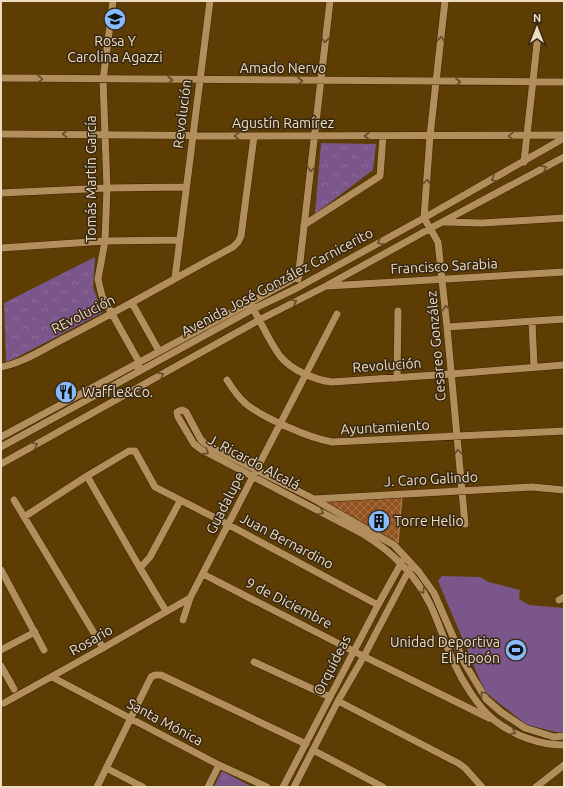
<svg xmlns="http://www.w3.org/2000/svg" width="565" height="788" viewBox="0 0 565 788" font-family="Ubuntu,sans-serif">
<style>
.park{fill:url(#park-crowns)}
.pitch{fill:#7a568a}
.building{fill:url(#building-cross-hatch);stroke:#ba8764}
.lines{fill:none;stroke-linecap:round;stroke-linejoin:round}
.minor-casing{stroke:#3d2500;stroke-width:8}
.minor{stroke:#b28e5c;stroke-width:7}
.oneway{stroke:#614c2d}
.labels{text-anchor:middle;stroke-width:3;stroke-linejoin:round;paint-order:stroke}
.poi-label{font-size:14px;fill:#eedbc2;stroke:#362813;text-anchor:start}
.street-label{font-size:14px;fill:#eedbc2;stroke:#362813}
</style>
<defs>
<pattern id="park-crowns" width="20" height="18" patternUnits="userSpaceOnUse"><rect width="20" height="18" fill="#7a568a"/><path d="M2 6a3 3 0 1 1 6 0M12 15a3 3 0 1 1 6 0" fill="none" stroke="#8d6e99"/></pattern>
<pattern id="building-cross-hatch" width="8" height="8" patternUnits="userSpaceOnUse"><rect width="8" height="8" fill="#935320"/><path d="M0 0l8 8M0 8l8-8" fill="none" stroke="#a87349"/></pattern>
</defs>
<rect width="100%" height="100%" fill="#5d3d03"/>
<path class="park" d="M321 143 376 144 373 170 315 214Z
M95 257 93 287 102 313 6 363 4 303Z
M222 771 252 787H214Z"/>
<path class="pitch" d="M442 576 480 577 489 582 520 590 519 599 529 605 564 608V733H560L527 725 485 692 438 581Z"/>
<path class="building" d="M402 497 398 543 317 499Z"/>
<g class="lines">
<g class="minor-casing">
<path id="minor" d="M113 1 103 80 107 188 105 241 98 279 102 296 139 362 138 372
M445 1 430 136 424 218 438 242 447 327 465 524
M1 78 564 82
M1 134 254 136 564 135
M524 162 538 35
M1 193 107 188 186 187
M445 222 482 223 564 218
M304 225 380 176 383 136
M1 248 105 241 179 240
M175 278 210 1
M298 279 330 1
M328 286 564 272
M249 302C260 319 268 340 280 356 291 370 315 380 332 382L451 374 564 365
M132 303 159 351
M532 321 534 367
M447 327 564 319
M1 367C23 363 45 348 65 338 122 309 177 277 233 247L238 242 241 236 254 136
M397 378 398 311
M227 380C232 388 238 397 246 404 264 418 309 438 332 442L564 431
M1 437 299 276
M1 447 253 309 297 288 424 218 564 138
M1 464 259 320 326 286 431 228 564 157
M87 476 140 568 166 611
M314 499 532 487 564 490
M14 500 103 648
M24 517 87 476 129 451H135L155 487 229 525 378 605
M140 568 150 557 180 501
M1 570 44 650
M203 574 353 651 489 718
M559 600 564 597
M183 620 190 598 337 314
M1 650 35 632
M254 662 330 697
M1 666 14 689
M52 677 219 765 267 787
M338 701 458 763 465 768 482 787
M4 703 103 648 190 598
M564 736 554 737 525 728 501 712 486 699 465 664 434 593 419 572 394 545 314 499 209 446 201 440 186 412 182 410 177 412 178 417 194 444 202 450 363 534C391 551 415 574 430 604 439 623 445 643 454 663 462 681 478 707 494 720 513 735 539 745 564 745
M313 750 383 787
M106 768 143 787
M97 787 151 677 155 675H161L306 744
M208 787 219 765
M283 787 378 605 403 560
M294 787 338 701 364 656 410 568
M536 787 564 765"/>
</g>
<use href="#minor" class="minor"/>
</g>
<defs><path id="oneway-chevron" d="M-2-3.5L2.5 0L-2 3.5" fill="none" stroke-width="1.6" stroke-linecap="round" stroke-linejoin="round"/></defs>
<g class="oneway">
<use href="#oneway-chevron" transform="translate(441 39) rotate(-84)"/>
<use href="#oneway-chevron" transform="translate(325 40) rotate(96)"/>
<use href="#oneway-chevron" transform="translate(40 79) rotate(1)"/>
<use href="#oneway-chevron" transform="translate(170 80)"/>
<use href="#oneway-chevron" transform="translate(300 81)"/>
<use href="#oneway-chevron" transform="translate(458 82)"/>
<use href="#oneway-chevron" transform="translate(65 134) rotate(-179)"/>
<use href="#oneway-chevron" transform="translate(237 136) rotate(-179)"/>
<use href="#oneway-chevron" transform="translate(367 136) rotate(-180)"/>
<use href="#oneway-chevron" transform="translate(511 136) rotate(179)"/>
<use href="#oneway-chevron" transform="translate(544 168) rotate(-28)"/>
<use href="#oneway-chevron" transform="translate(311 169) rotate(96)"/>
<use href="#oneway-chevron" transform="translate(494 179) rotate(150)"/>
<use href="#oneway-chevron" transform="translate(427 182) rotate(-86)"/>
<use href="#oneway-chevron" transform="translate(380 242) rotate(151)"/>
<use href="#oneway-chevron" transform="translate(294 302) rotate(-27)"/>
<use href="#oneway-chevron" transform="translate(446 308) rotate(-96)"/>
<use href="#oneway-chevron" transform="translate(161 375) rotate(-29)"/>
<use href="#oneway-chevron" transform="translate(35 445) rotate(-29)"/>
<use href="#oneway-chevron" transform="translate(206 452) rotate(33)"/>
<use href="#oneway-chevron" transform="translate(458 452) rotate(-94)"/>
<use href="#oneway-chevron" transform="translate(321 512) rotate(28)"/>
<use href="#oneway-chevron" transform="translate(422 591) rotate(57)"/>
<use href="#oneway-chevron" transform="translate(483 694) rotate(-127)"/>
<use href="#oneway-chevron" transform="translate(513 732) rotate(27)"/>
</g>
<defs>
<g id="school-disc" transform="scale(1.15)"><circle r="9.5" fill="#88bafc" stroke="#362813"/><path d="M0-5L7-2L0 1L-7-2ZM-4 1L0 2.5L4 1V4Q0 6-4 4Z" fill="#111"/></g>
<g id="restaurant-disc" transform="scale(1.15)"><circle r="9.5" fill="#88bafc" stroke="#362813"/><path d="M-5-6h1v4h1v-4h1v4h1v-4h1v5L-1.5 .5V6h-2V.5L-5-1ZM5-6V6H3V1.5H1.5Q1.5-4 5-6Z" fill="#111"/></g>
<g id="building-disc" transform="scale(1.15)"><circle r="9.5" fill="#88bafc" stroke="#362813"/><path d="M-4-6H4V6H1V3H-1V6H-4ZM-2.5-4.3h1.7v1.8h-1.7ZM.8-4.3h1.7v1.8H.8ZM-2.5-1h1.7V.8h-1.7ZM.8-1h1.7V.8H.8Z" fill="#111"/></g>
<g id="stadium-disc" transform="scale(1.15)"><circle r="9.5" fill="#88bafc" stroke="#362813"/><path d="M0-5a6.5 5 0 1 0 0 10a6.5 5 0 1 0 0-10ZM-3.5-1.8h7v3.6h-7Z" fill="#111"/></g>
</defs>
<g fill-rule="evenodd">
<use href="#school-disc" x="115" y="19"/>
<use href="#restaurant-disc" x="66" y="392"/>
<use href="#building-disc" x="379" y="521"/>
<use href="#stadium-disc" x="516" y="650"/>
</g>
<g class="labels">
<g class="poi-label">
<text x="115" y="46" text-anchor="middle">Rosa Y<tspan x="115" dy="16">Carolina Agazzi</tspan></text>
<text x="82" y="397">Waffle&amp;Co.</text>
<text x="394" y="526">Torre Helio</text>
<text x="500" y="647" text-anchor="end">Unidad Deportiva<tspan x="500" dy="16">El Pipoón</tspan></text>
</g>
<g class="street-label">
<text x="283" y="73">Amado Nervo</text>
<text transform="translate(182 114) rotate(-83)" y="5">Revolución</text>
<text x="283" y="128">Agustín Ramírez</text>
<text transform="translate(91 179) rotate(-90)" y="5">Tomás Martín García</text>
<text transform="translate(444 266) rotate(-3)" y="5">Francisco Sarabia</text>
<text transform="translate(277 282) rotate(-28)" y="5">Avenida José González Carnicerito</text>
<text transform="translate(83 314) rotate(-27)" y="5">REvolución</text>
<text transform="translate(436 346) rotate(-95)" y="5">Cesareo González</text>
<text transform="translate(387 365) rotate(-4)" y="5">Revolución</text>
<text transform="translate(385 427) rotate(-3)" y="5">Ayuntamiento</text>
<text transform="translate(254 462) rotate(28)" y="5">J. Ricardo Alcalá</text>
<text transform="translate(431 479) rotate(-3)" y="5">J. Caro Galindo</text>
<text transform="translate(225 503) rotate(-63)" y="5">Guadalupe</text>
<text transform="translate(287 541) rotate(28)" y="5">Juan Bernardino</text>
<text transform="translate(289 603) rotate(27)" y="5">9 de Diciembre</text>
<text transform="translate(91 640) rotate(-30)" y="5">Rosario</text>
<text transform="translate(332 665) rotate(-63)" y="5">Orquídeas</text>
<text transform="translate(165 722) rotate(28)" y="5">Santa Mónica</text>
</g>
</g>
<rect width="565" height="788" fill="none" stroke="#eedbc2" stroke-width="4"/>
<g transform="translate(537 28)" stroke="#362813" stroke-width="3" paint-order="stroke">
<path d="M0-3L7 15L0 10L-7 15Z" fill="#eedbc2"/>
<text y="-6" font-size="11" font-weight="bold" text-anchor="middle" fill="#eedbc2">N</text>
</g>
</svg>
